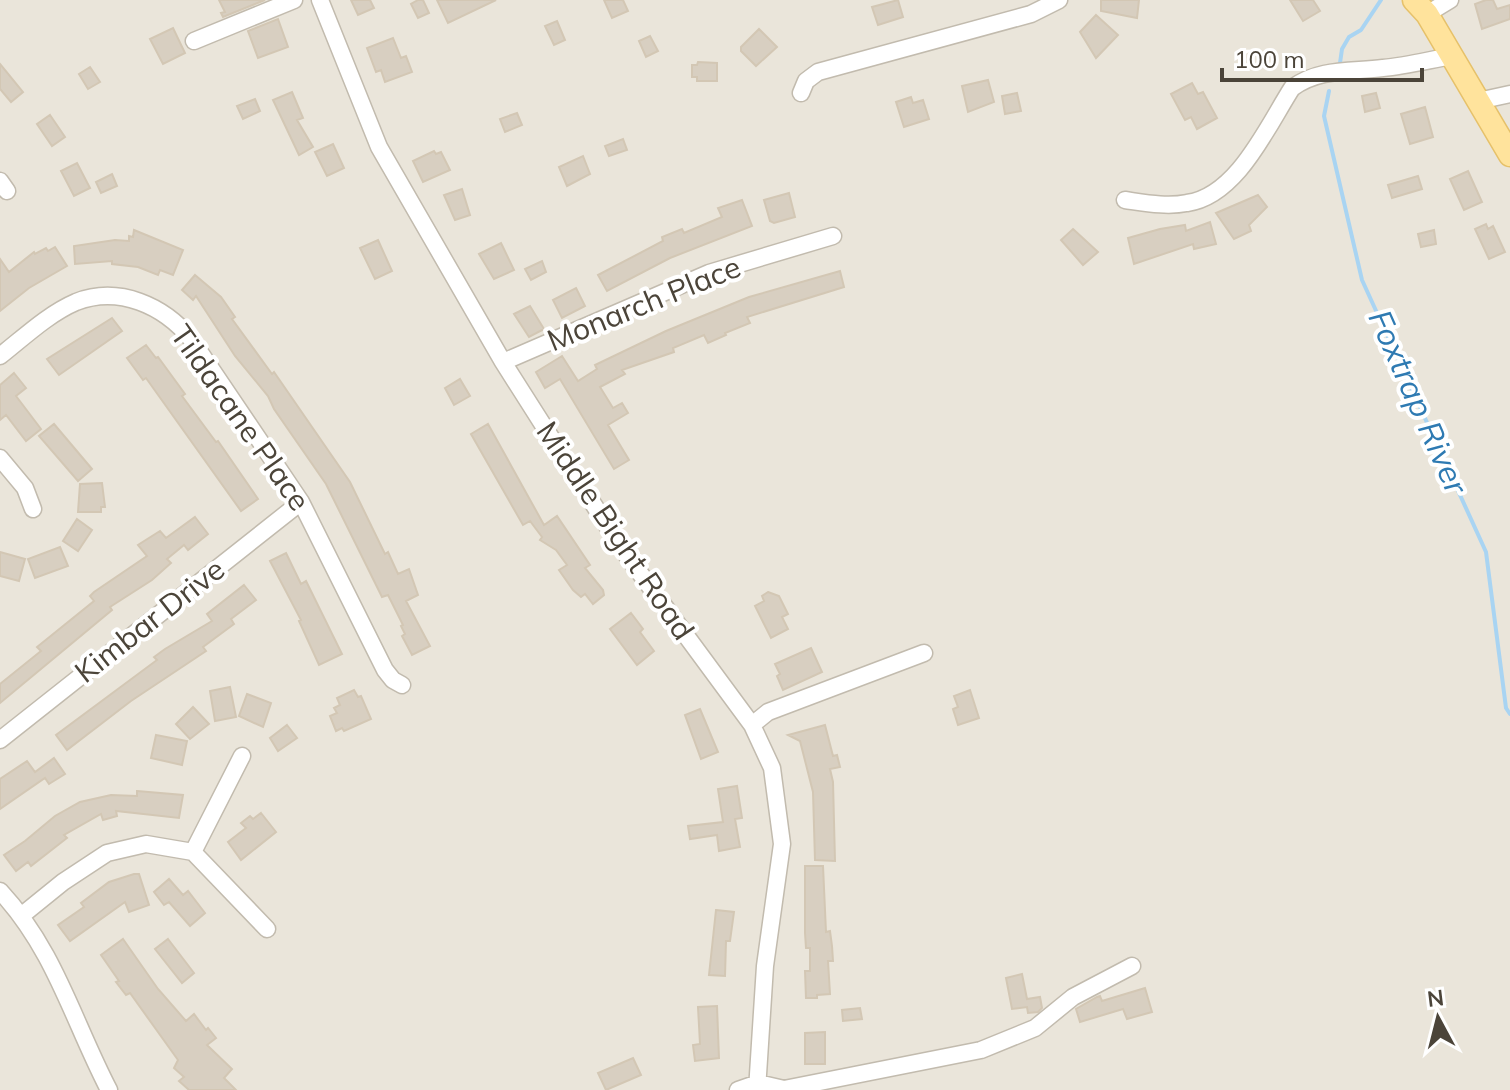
<svg xmlns="http://www.w3.org/2000/svg" width="1510" height="1090" viewBox="0 0 1510 1090" font-family="Mulish,sans-serif">
<style>
.residential{fill:#eae5da}
.lines{fill:none;stroke-linecap:round;stroke-linejoin:round}
.stream{stroke:#a9d4f2;stroke-width:4}
.building{fill:#d8cfc1;stroke:#d3c7b4;stroke-width:2}
.minor-casing{stroke:#c2bbae;stroke-width:19}
.major-casing{stroke:#e6c16a;stroke-width:25}
.minor{stroke:#fff;stroke-width:16}
.major{stroke:#ffe39c;stroke-width:22}
.labels{text-anchor:middle;stroke-width:8;stroke-linejoin:round;paint-order:stroke}
.street-label{font-size:30px;fill:#4b4439;stroke:#fff}
.water-label{font-size:32px;font-style:italic;fill:#2e7ab2;stroke:#fff}
</style>
<rect width="100%" height="100%" fill="#f6f3ec"/>
<path class="residential" d="M0 0H1510V1090H0Z"/>
<g class="lines">
<path class="stream" d="M1340 63 1342 49 1349 37 1361 30 1381 0
M1329 91 1324 116 1362 280 1486 552 1506 708 1510 714"/>
</g>
<path class="building" d="M219 0H265L223 17 221 13 225 12Z
M351 0H370L374 8 358 15Z
M418 0H423L429 13 418 18 411 4Z
M437 0H496L448 23Z
M604 0H623L628 11 612 18Z
M898 0 903 17 878 25 872 7Z
M1101 0H1139L1137 18 1101 11Z
M1290 0H1313L1320 11 1303 21Z
M1486 0H1493L1497 9 1510 5V19L1482 29 1475 4Z
M1096 15 1118 35 1096 58 1080 32Z
M278 19 288 47 258 58 248 31Z
M557 21 565 40 554 45 545 26Z
M173 28 185 53 163 64 150 39Z
M759 29 777 47 756 66 741 51V47Z
M650 36 658 51 646 57 639 41Z
M393 38 401 58 406 56 412 72 385 82 381 70 376 72 367 48Z
M698 62 717 63V81H697V77H692V65H697Z
M0 64 23 92 11 102 0 89Z
M90 67 100 82 88 89 79 74Z
M988 80 994 102 968 112 962 86Z
M1192 83 1198 94 1203 92 1217 118 1197 129 1191 117 1185 120 1171 94Z
M292 92 303 118 297 120 313 147 299 155 273 100Z
M1017 93 1021 111 1005 114 1002 96Z
M1376 93 1380 108 1365 112 1362 96Z
M911 97 913 103 923 100 929 119 904 127 896 102Z
M255 99 260 111 243 119 237 106Z
M1425 107 1433 137 1410 144 1401 114Z
M517 113 522 125 505 132 500 119Z
M50 115 65 137 52 146 37 124Z
M623 139 627 150 609 156 605 146Z
M333 144 344 168 327 176 315 152Z
M434 151 436 154 441 152 450 170 423 182 413 161Z
M583 156 590 174 567 186 559 167Z
M77 163 90 188 74 196 61 171Z
M1468 171 1482 202 1464 210 1450 179Z
M112 174 117 186 101 193 96 182Z
M1418 176 1422 189 1392 198 1388 185Z
M462 189 470 215 455 220 444 195Z
M789 193 795 217 774 223 770 221 764 200Z
M1258 195 1267 207 1249 225 1251 231 1234 239 1216 213Z
M742 200 752 226 670 258 607 291 598 275 663 241 662 237 682 229 684 233 722 217 718 208Z
M1210 222 1216 244 1194 249 1193 244 1134 264 1128 238 1160 229 1185 225 1186 231Z
M1486 224 1488 229 1493 226 1505 252 1489 259 1475 229Z
M1073 229 1098 252 1083 265 1061 240Z
M134 230 183 250 173 275 160 270 158 275 138 267 112 264V261L75 264 74 246 115 240 129 241V236L133 237Z
M1434 230 1436 244 1421 247 1418 234Z
M378 240 392 271 375 279 360 248Z
M501 243 514 270 494 279 479 254Z
M55 247 67 266 29 288 0 311V259L9 272 34 252 35 254 46 248 48 251Z
M542 261 546 272 531 280 525 269Z
M840 271 844 287 747 317 750 323 725 333 726 335 708 343 704 335 673 348 674 352 622 370 625 374 600 387 613 408 622 403 628 413 608 425 629 460 614 469 560 379 545 388 536 372 562 356 578 381 597 369 595 365 666 331 749 297Z
M195 275 221 297 235 317 232 319 272 374 274 372 350 482 385 554 388 552 398 574 409 569 418 595 406 601 430 646 412 655 402 636 405 634 401 626 403 625 388 595 382 597 326 484 274 409 268 396 235 356 196 296 193 300 182 290Z
M576 288 585 306 562 318 553 300Z
M530 306 544 329 529 337 514 314Z
M112 318 122 331 59 375 47 359Z
M146 345 156 358 158 357 185 394 182 396 216 442 218 441 258 499 241 511 146 378 143 380 127 358Z
M14 373 26 388 16 396 41 429 26 441 6 415 0 420V385Z
M460 379 470 396 454 405 445 388Z
M54 424 92 469 78 481 39 436Z
M488 424 544 525 557 516 590 565 585 568 603 590 604 595 593 604 585 594 581 597 573 590 559 570 567 565 556 550 540 540 542 537 530 521 523 525 471 434Z
M102 483 105 507H101V512H78L80 484Z
M195 517 208 534 188 550 184 545 167 559 171 563 152 580 110 607 112 610 0 703V684L41 651 37 647 94 601 90 596 94 592 147 556 138 545 160 531 166 538Z
M77 519 92 530 78 551 63 541Z
M60 547 68 566 35 578 28 559Z
M0 552 25 559 19 581 0 576Z
M286 553 301 584 306 581 342 654 319 665 299 621 301 620 270 561Z
M244 585 256 600 231 619 234 624 203 647 206 651 131 701 67 750 56 735 157 660 154 657 165 649 212 621 207 614Z
M768 592 779 596 788 614 782 617 788 629 771 638 755 606 764 601 762 596Z
M631 613 643 629 640 632 654 651 637 665 610 629Z
M811 648 822 672 783 690 777 676 780 674 775 664Z
M230 687 236 717 215 721 210 691Z
M354 690 358 697 361 696 371 719 344 731 342 728 336 731 330 716 337 713 334 708 340 705 337 698Z
M970 690 979 718 958 725 953 709 958 707 954 696Z
M247 694 271 703 263 727 239 716Z
M193 707 209 724 190 739 176 724Z
M700 709 718 752 701 759 685 715Z
M287 725 297 738 278 751 270 738Z
M825 725 833 756 837 755 840 767 830 769 833 782 835 861 815 860 813 792 800 741 788 735Z
M156 735 187 741 182 765 151 758Z
M54 758 65 774 49 784 45 778 0 809V779L27 761 35 772Z
M737 786 742 818 735 819 740 847 719 851 717 835 690 839 688 826 723 822 718 789Z
M137 791 183 795 179 818 116 811 117 816 103 820 101 814 64 835 67 838 31 866 28 862 16 871 4 855 25 841 55 816 80 802 111 795 137 796Z
M261 813 276 832 241 860 228 842 246 828 241 823 250 816 253 819Z
M805 866H823L826 932 830 931 832 946 833 961H828L830 994 817 995V998H806L805 971H810V948H806L805 933Z
M134 874H139L149 905 129 912 125 902 70 941 58 925 84 907 81 903 109 882Z
M169 879 183 895 188 891 205 913 190 926 169 902 164 905 154 892Z
M716 910 734 912 730 941H726L725 976 709 975Z
M123 939 158 989 186 1021 194 1014 206 1030 208 1028 216 1038 207 1045 232 1069 224 1078 236 1090H189L179 1081 184 1077 174 1068 178 1060 130 993 126 995 116 982 119 981 101 955Z
M168 939 194 973 182 983 155 949Z
M1022 974 1027 999 1040 997 1042 1008 1038 1012 1028 1013 1027 1007 1012 1009 1006 978Z
M1145 988 1152 1012 1127 1019 1123 1009 1080 1022 1076 1009 1097 997 1100 996 1102 1001Z
M717 1006 719 1058 695 1061 693 1045 700 1044 698 1007Z
M860 1008 862 1019 843 1021 842 1010Z
M825 1032V1064H805V1033Z
M633 1058 641 1075 606 1090 598 1073Z"/>
<g class="lines">
<g class="minor-casing">
<path id="minor" d="M320 0 379 147 503 362 620 546 752 725 772 768 782 844 765 966 757 1090
M1427 14 1450 0
M194 41 294 0
M801 93 806 81 818 72 1031 14 1059 0
M1478 101 1510 94
M0 181 7 191
M1125 200C1146 203 1167 207 1187 203 1237 196 1267 127 1292 88 1319 68 1351 72 1383 68 1406 66 1429 60 1452 56
M0 356C23 338 48 314 76 302 119 285 164 306 191 339L301 502 385 670 393 680 402 685
M503 362 709 273 833 236
M0 458 25 488 33 509
M752 725 768 712 924 653
M0 740 301 502
M193 852 242 756
M0 891C55 950 73 1021 109 1090
M21 916 63 882 107 853 146 844 193 852 267 929
M738 1090 758 1083 784 1089 981 1050 1035 1028 1073 997 1132 966"/>
</g>
<g class="major-casing">
<path id="major" d="M1414 0 1427 14 1510 155"/>
</g>
<use href="#minor" class="minor"/>
<use href="#major" class="major"/>
</g>
<g class="labels">
<g class="street-label">
<text transform="translate(644 304) rotate(-22)" y="10">Monarch Place</text>
<text transform="translate(240 418) rotate(55)" y="10">Tildacane Place</text>
<text transform="translate(615 531) rotate(56)" y="10">Middle Bight Road</text>
<text transform="translate(150 621) rotate(-38)" y="10">Kimbar Drive</text>
</g>
<g class="water-label">
<text transform="translate(1418 402) rotate(66)" y="11">Foxtrap River</text>
</g>
</g>
<g transform="translate(1438 1018) rotate(353)" stroke="#ffffff" stroke-width="6" paint-order="stroke">
<path d="M0-6L14 30L0 20L-14 30Z" fill="#4b4439"/>
<text y="-12" font-size="22" font-weight="bold" text-anchor="middle" fill="#4b4439">N</text>
</g>
<path d="M1222 68v12h200v-12" fill="none" stroke="#4b4439" stroke-width="4"/>
<text x="1234" y="68" font-size="24" fill="#4b4439" stroke="#ffffff" stroke-width="6" paint-order="stroke">100 m</text>
</svg>
